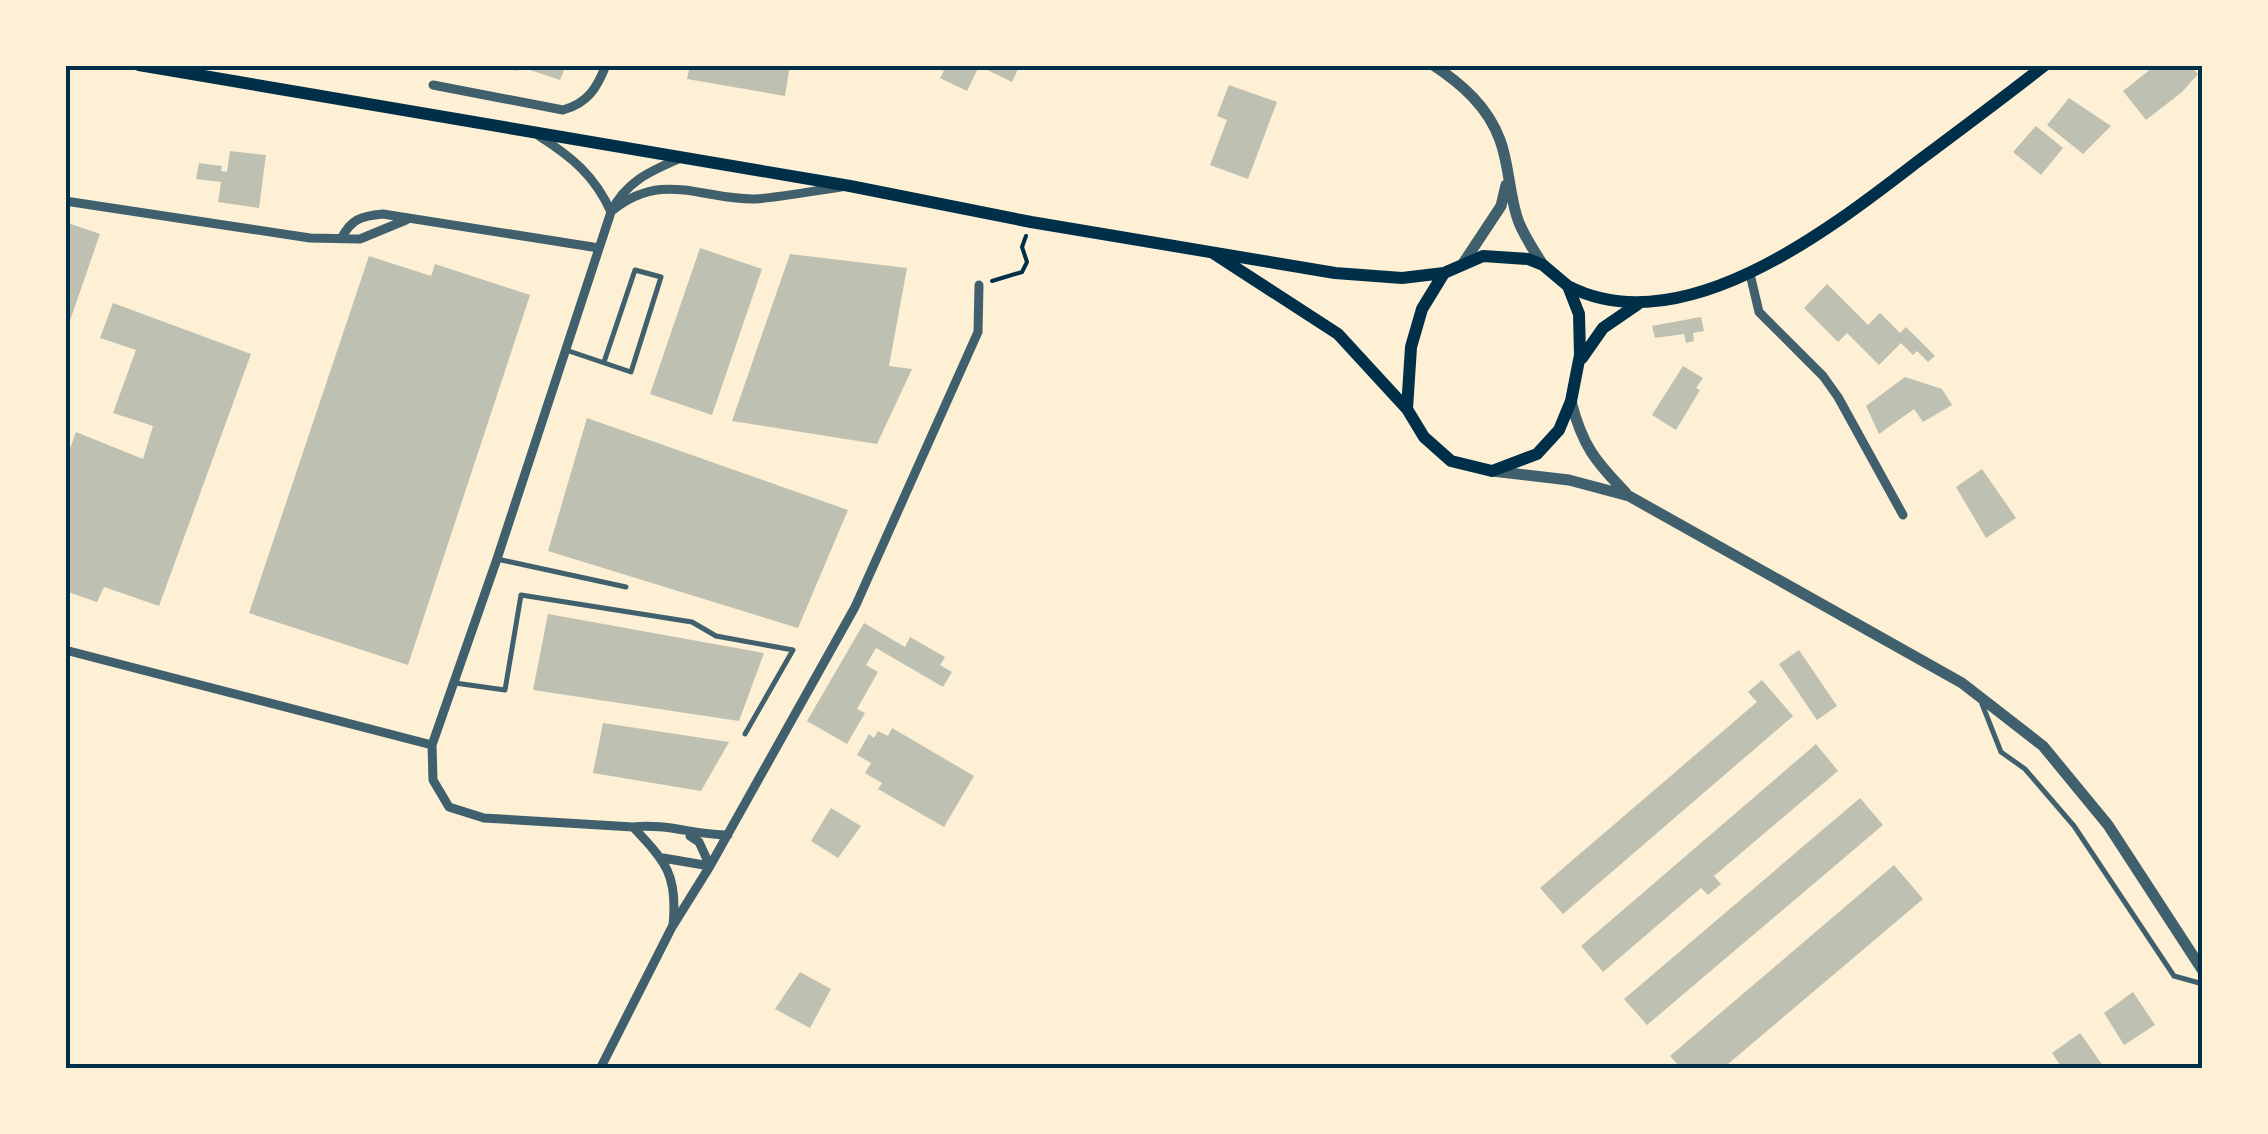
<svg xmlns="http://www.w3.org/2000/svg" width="2268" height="1134" viewBox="0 0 2268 1134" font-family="'Fira Sans',sans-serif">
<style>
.building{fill:#bec0b2}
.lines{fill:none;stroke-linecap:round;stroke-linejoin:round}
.path{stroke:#003049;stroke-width:4}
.service{stroke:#3f606c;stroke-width:5}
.minor{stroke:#3f606c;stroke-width:9}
.tertiary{stroke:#3f606c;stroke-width:11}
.secondary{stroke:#003049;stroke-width:12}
.neatline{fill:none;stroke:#003049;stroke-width:4}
</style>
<rect width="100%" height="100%" fill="#fdf0d5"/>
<path class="building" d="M518 65H566L560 80 518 66 516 71 500 66Z
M690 65H790L785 96 687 79Z
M932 65H1020L1012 82 979 66 967 91 940 78 944 71Z
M2156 65H2190L2198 74 2182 92 2146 120 2123 91Z
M1229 85 1277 102 1248 179 1210 165 1227 120 1217 116Z
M2069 98 2111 126 2083 154 2047 125Z
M2036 126 2063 148 2041 175 2013 152Z
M230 151 266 155 259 208 218 202 221 182 196 179 199 163 222 166 221 171 227 172Z
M65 222 100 234 66 332 65 331Z
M700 248 762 269 712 415 650 394Z
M790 254 907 268 889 366 912 369 877 444 732 421Z
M369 256 431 276 435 264 530 295 408 665 249 613Z
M1827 284 1868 325 1880 313 1900 333 1906 327 1935 356 1928 362 1917 351 1913 355 1901 343 1879 365 1847 333 1838 342 1804 308Z
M113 303 251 354 159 606 104 587 97 602 65 591V462L76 432 143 459 153 426 113 413 136 350 100 338Z
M1701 317 1704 331 1693 333 1694 341 1686 343 1684 334 1655 338 1652 326Z
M1683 366 1703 378 1696 388 1700 390 1676 430 1652 415Z
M1905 377 1942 389 1952 405 1923 422 1914 409 1879 434 1866 406Z
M587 418 848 510 798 628 548 551Z
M1982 469 2016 518 1986 538 1956 487Z
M548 614 764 653 739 721 533 690Z
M864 623 905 647 910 637 945 657 940 665 952 672 943 687 876 648 866 665 878 672 857 709 865 713 847 744 807 721Z
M1799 650 1837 706 1817 720 1779 664Z
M1762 680 1793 716 1563 914 1540 888 1757 702 1748 692Z
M603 723 729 742 701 791 593 773Z
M892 728 974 776 944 827 878 789 882 783 865 773 871 763 857 755 869 734 874 738 878 731 888 736Z
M1816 744 1838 771 1714 876 1721 884 1708 895 1701 888 1603 972 1581 946Z
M1860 798 1883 825 1647 1025 1624 999Z
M831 808 861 826 838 858 811 841Z
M1894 865 1923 899 1722 1069H1682L1670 1056Z
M800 972 831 989 810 1028 775 1009Z
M2133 992 2155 1025 2124 1045 2104 1013Z
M2080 1033 2090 1047 2105 1069H2063L2052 1053Z"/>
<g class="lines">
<path class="path" d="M992 281 1022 272 1027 262 1022 247 1026 236"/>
<path class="service" d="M566 350 631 372 661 277 635 270 604 362
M497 559 626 587
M455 683 505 690 521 595 692 622 716 636 793 650 745 734
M1982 704 2001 752 2025 769 2074 826 2174 976 2203 984"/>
<path class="minor" d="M433 85 563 110C588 103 597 88 606 65
M539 136C572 157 595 176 611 212
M681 158C651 171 626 181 611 212L497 559 432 745 433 780 449 807 484 818 633 827C665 823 696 835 728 835
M65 201 310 238 360 239 406 220
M613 210C663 170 702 200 755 199 783 197 813 191 841 187
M341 239C351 219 361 216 383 214L599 248
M1750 274 1759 312 1823 376 1838 397 1903 515
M65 650 432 745
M633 827C666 862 678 875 673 925
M690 836 699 842 710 866
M663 858 710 866
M600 1069 672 927 710 866 855 607 978 332 979 285"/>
<path class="tertiary" d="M1433 65C1462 84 1488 107 1500 140 1509 164 1509 192 1517 217 1522 234 1534 250 1543 265
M1464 262 1501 206 1506 185
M1571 401C1582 445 1595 461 1626 493
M1492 471 1569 480 1629 496 1962 683 2043 746 2108 825 2203 971"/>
<path class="secondary" d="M139 65 850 186 1031 222 1335 273 1402 278 1444 273 1483 256 1528 259 1543 265 1568 286 1579 314 1580 355 1571 401 1559 430 1537 454 1492 471 1451 461 1424 437 1407 409 1411 347 1422 309 1444 273
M1213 253 1338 334 1407 409
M1568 286C1682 345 1830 229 1917 162 1960 130 2003 98 2045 65
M1582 358 1603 328 1638 304"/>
</g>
<rect width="2268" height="1134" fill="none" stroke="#fdf0d5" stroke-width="135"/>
<rect x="68" y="68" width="2132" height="998" class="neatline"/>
</svg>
